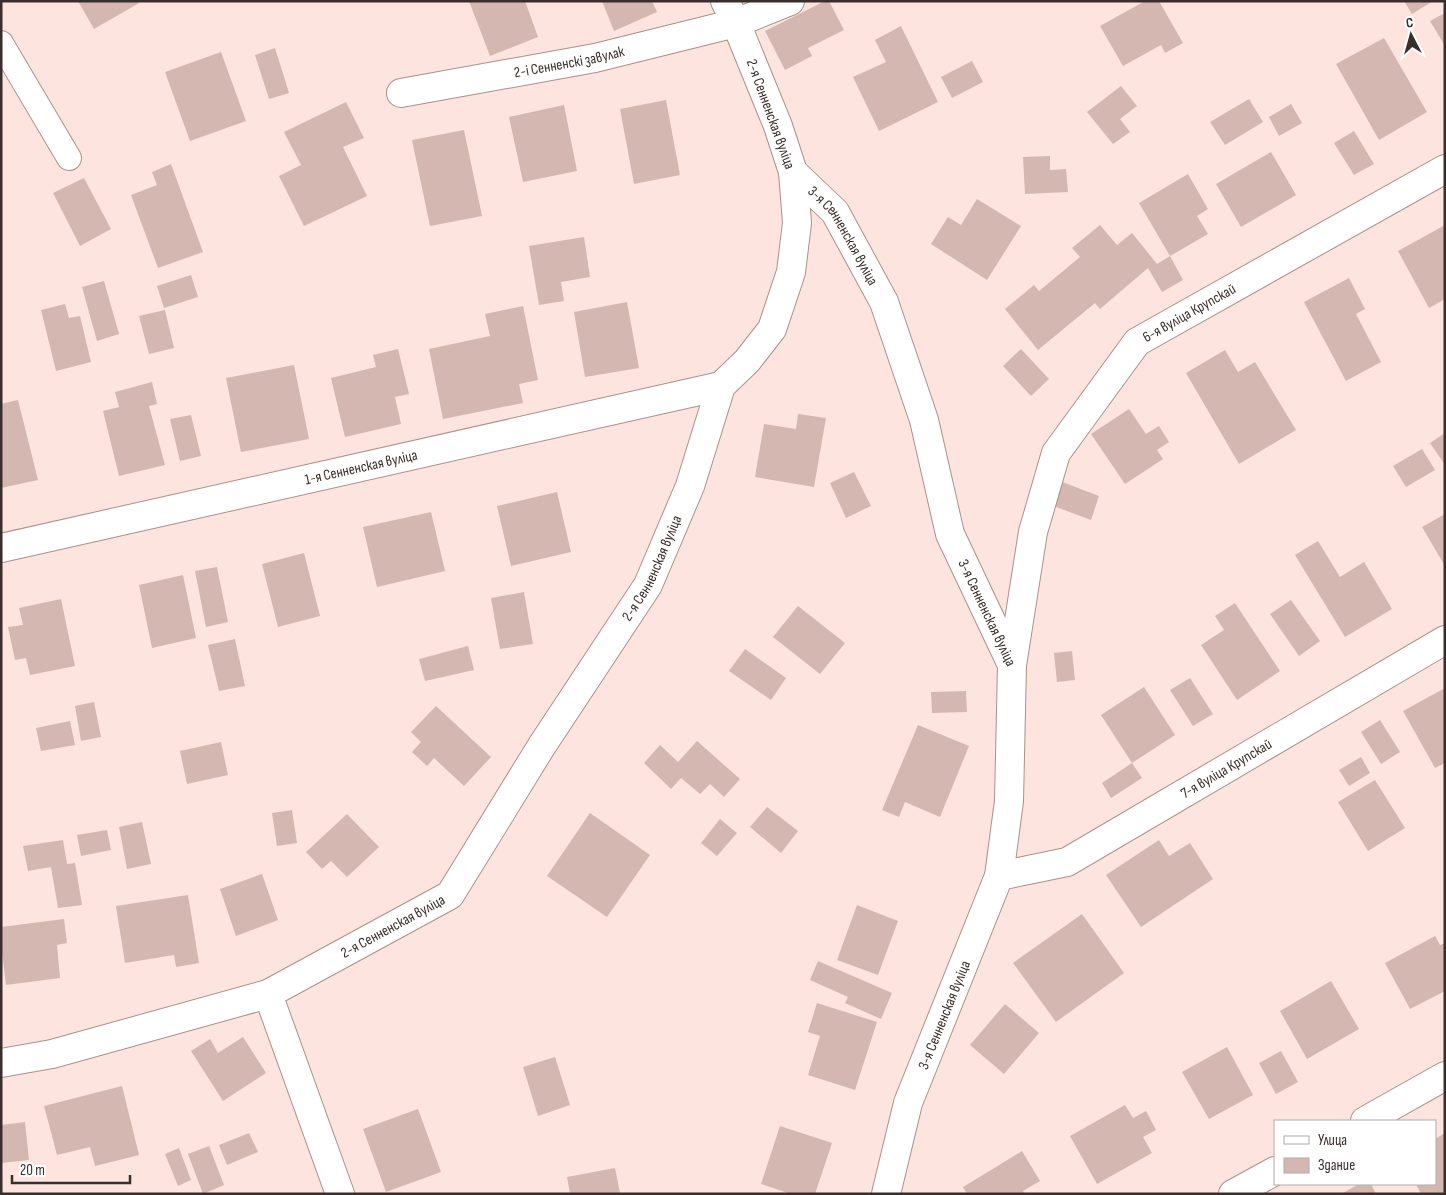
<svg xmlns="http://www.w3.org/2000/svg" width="1446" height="1195" viewBox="0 0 1446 1195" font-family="'Sofia Sans Condensed',sans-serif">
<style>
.building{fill:#d4b7b0}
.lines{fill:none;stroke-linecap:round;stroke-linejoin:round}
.lane-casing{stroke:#ac908a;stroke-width:26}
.street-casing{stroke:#ac908a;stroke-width:30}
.lane{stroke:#fff;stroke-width:24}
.street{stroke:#fff;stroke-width:28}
.labels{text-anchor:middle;stroke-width:5;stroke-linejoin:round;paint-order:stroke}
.street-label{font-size:15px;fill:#392e2b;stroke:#fff}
</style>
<rect width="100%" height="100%" fill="#fde4de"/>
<path class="building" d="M78 1H138L139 3 94 29Z
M469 1H525L538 37 490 56Z
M602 1H652L657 12 614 31Z
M825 1H829L844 30 808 48 812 56 785 70 765 31Z
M1145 1H1159L1183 43 1165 53 1161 45 1123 66 1100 26Z
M1404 1H1433L1412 14Z
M1445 13V46L1430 21Z
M901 26 938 102 879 131 853 77 886 62 875 40Z
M1384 38 1427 112 1379 140 1336 64Z
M275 48 289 93 269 99 255 55Z
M221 52 246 121 190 141 165 72Z
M972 61 983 82 952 98 941 77Z
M1121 86 1137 106 1120 119 1130 132 1113 144 1087 112Z
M1249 99 1263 122 1225 145 1210 122Z
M666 100 680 175 634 184 620 109Z
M346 102 364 138 343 147 367 196 304 226 279 176 301 165 284 132Z
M1291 104 1302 123 1279 136 1269 117Z
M564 105 577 171 523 182 509 117Z
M464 130 482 216 430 226 412 140Z
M1354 131 1374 164 1354 175 1334 143Z
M1271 152 1296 195 1241 227 1216 184Z
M1050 156V170L1066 169 1068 192 1025 194 1023 157Z
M171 164 203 252 158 268 131 195 157 185 152 172Z
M1188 174 1208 209 1197 216 1208 234 1170 256 1139 203Z
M84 178 111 229 80 246 53 193Z
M977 199 1021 226 987 280 931 244 948 217 961 225Z
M1100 225 1117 245 1132 233 1157 264 1170 256 1183 280 1162 292 1148 268 1100 309 1095 303 1038 350 1005 309 1034 285 1039 291 1080 257 1072 248Z
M1445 225V299L1429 308 1398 251Z
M584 237 590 277 561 282 564 301 539 305 529 246Z
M191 275 198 297 164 308 157 286Z
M1349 278 1365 309 1356 314 1381 362 1346 381 1304 302Z
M104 281 119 334 97 341 82 287Z
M627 302 639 368 585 377 574 312Z
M65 304 69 318 80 316 91 362 56 371 41 310Z
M523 306 538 380 519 384 523 403 443 419 429 349 490 336 485 314Z
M165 310 174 348 149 354 139 316Z
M398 349 409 394 395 397 401 424 345 437 331 378 376 367 373 355Z
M1021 349 1049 379 1031 396 1003 366Z
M1225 350 1238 372 1255 362 1296 430 1239 464 1186 373Z
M294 365 309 439 241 452 226 378Z
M152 382 157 404 149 406 165 465 119 476 103 411 119 407 115 392Z
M18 400 38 480 1 488V404Z
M1129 409 1146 434 1159 426 1169 442 1157 450 1163 459 1125 484 1091 434Z
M798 414 826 418 814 487 755 477 764 424 796 429Z
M191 415 201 456 180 461 170 419Z
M1445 433V465L1430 443Z
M1422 449 1435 470 1406 487 1393 466Z
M854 472 871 506 846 518 830 483Z
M1057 480 1099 496 1091 520 1048 504Z
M557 492 571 552 511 566 497 506Z
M431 512 445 571 377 587 363 527Z
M1445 514V566L1422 527Z
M1318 541 1340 577 1364 562 1392 609 1345 637 1295 555Z
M304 553 320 616 278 627 262 564Z
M217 567 228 622 206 627 195 571Z
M183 575 196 638 152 648 139 585Z
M524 592 533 644 500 649 491 598Z
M61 599 75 666 30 675 26 658 15 660 8 627 23 625 19 608Z
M1291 600 1320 641 1299 656 1270 614Z
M1235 603 1280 671 1237 700 1201 645 1224 630 1215 616Z
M798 606 845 643 820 674 773 637Z
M235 639 245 686 219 691 208 645Z
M468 646 474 670 425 681 419 659Z
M745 649 786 678 771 700 729 671Z
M1072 651 1075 680 1057 682 1054 653Z
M1190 678 1213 714 1193 726 1170 690Z
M1144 687 1175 735 1132 763 1101 715Z
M1445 688V763L1435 768 1403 711Z
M966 691 967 712 932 713 931 692Z
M94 702 101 737 81 741 75 706Z
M436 706 491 757 464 786 434 758 427 766 412 752 421 742 411 732Z
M1380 720 1400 752 1381 764 1361 732Z
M70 721 75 745 41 751 36 728Z
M918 725 969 746 940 817 905 802 899 817 882 810Z
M697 741 740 779 724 797 710 784 700 794 681 778 671 789 644 763 660 745 678 762Z
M221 742 228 775 187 784 180 751Z
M1361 757 1370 773 1349 786 1339 770Z
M1132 763 1142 778 1111 798 1102 783Z
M1375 780 1405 828 1368 851 1338 802Z
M767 807 798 831 781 853 750 827Z
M292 810 297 843 277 846 272 813Z
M590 813 650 855 607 917 547 876Z
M347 814 379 847 347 877 331 861 322 869 306 852Z
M720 819 737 833 717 856 701 843Z
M142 822 151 864 127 869 119 827Z
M107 830 111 850 81 856 77 835Z
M63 840 67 864 75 863 82 905 58 908 51 867 28 871 23 846Z
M1159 840 1169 856 1190 843 1213 879 1141 927 1106 875Z
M262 874 278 920 236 936 220 889Z
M188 895 199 963 176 967 174 955 125 963 116 906Z
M857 905 898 921 878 975 837 960Z
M1082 914 1124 973 1056 1022 1013 963Z
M64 919 67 943 57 945 60 978 6 985 1 944V927Z
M1435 936 1440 945 1445 943V991L1410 1009 1385 963Z
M818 961 892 993 881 1019 845 1003 848 997 810 980Z
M1331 981 1359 1029 1307 1059 1280 1011Z
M817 1003 877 1022 855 1090 808 1075 820 1036 808 1032Z
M1005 1004 1039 1033 1004 1074 970 1045Z
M243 1037 266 1073 223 1101 191 1051 210 1039 218 1053Z
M1227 1047 1253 1095 1209 1119 1182 1072Z
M1281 1051 1298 1082 1276 1094 1259 1063Z
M555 1057 570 1105 538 1116 523 1067Z
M122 1086 139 1155 95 1166 90 1147 57 1155 44 1106Z
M1125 1105 1133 1118 1146 1111 1156 1130 1143 1137 1152 1153 1097 1184 1070 1136Z
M418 1109 441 1172 386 1192 363 1129Z
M25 1122 29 1160 1 1163V1125Z
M780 1126 832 1143 815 1194H791L761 1184Z
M249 1133 258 1152 227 1165 219 1145Z
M1445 1133V1194H1421L1416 1184H1435V1139Z
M209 1146 224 1185 203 1194 188 1154Z
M179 1148 191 1180 178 1186 165 1154Z
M1022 1151 1040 1181 1023 1191 1025 1194H967L963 1187Z
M615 1168 620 1193 570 1194 567 1177Z
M1359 1184H1371L1376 1194H1341Z"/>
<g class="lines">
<g class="lane-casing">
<path id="lane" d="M1 43 69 158"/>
</g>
<g class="street-casing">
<g id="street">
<path id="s1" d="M401 93 595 58 736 23 790 1"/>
<path id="s2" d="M793 172 835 212 884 302 924 420 950 534 1012 665 1009 801 999 876 908 1103 886 1194"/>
<path id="s3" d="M1 548 721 386"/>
<path id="s4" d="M1012 665 1033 532 1056 453 1137 342 1445 169"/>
<path id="s5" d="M999 876 1067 862 1445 640"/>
<path d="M268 994 340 1194"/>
<path id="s6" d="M1 1063 52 1054 268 994 450 895 541 747 648 585 690 486 721 386 747 361 772 329 791 272 797 223 793 172 778 126 736 23 725 1"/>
<path d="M1365 1121 1445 1076"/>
<path d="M1233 1194 1275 1171"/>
</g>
</g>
<use href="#lane" class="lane"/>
<use href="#street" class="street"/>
</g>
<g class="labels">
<g class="street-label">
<text dy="5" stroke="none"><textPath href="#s1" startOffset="171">2-і Сенненскі завулак</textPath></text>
<text transform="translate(771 114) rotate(70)" y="5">2-я Сенненская вуліца</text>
<text dy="5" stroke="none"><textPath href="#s2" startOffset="82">3-я Сенненская вуліца</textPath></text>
<text dy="5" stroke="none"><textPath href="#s4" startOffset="414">6-я вуліца Крупскай</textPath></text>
<text dy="5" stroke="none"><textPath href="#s3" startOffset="369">1-я Сенненская вуліца</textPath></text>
<text dy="5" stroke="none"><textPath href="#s6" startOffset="868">2-я Сенненская вуліца</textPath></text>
<text dy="5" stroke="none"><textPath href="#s2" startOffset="489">3-я Сенненская вуліца</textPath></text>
<text dy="5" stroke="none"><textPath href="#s5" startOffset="254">7-я вуліца Крупскай</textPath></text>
<text dy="5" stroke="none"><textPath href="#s6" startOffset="418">2-я Сенненская вуліца</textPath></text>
<text transform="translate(944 1015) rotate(-68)" y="5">3-я Сенненская вуліца</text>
</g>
</g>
<rect width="1446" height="1195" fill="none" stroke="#392e2b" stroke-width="5"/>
<rect x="1274" y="1120" width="162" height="65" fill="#ffffff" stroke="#b0abaa"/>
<rect x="1284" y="1136" width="25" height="8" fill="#ffffff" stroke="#b0abaa"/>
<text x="1318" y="1145" font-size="15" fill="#392e2b">Улица</text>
<rect x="1284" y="1158" width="25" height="15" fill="#d4b7b0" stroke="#b0abaa"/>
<text x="1318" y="1170" font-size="15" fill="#392e2b">Здание</text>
<g transform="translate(1411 35) rotate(354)" stroke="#ffffff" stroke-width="4" paint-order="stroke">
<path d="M0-4L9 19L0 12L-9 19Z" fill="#392e2b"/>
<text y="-8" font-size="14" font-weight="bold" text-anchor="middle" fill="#392e2b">С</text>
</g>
<path d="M12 1175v8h118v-8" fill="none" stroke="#392e2b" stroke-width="2.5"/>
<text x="20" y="1175" font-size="15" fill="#392e2b" stroke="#ffffff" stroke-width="4" paint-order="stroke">20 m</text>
</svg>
